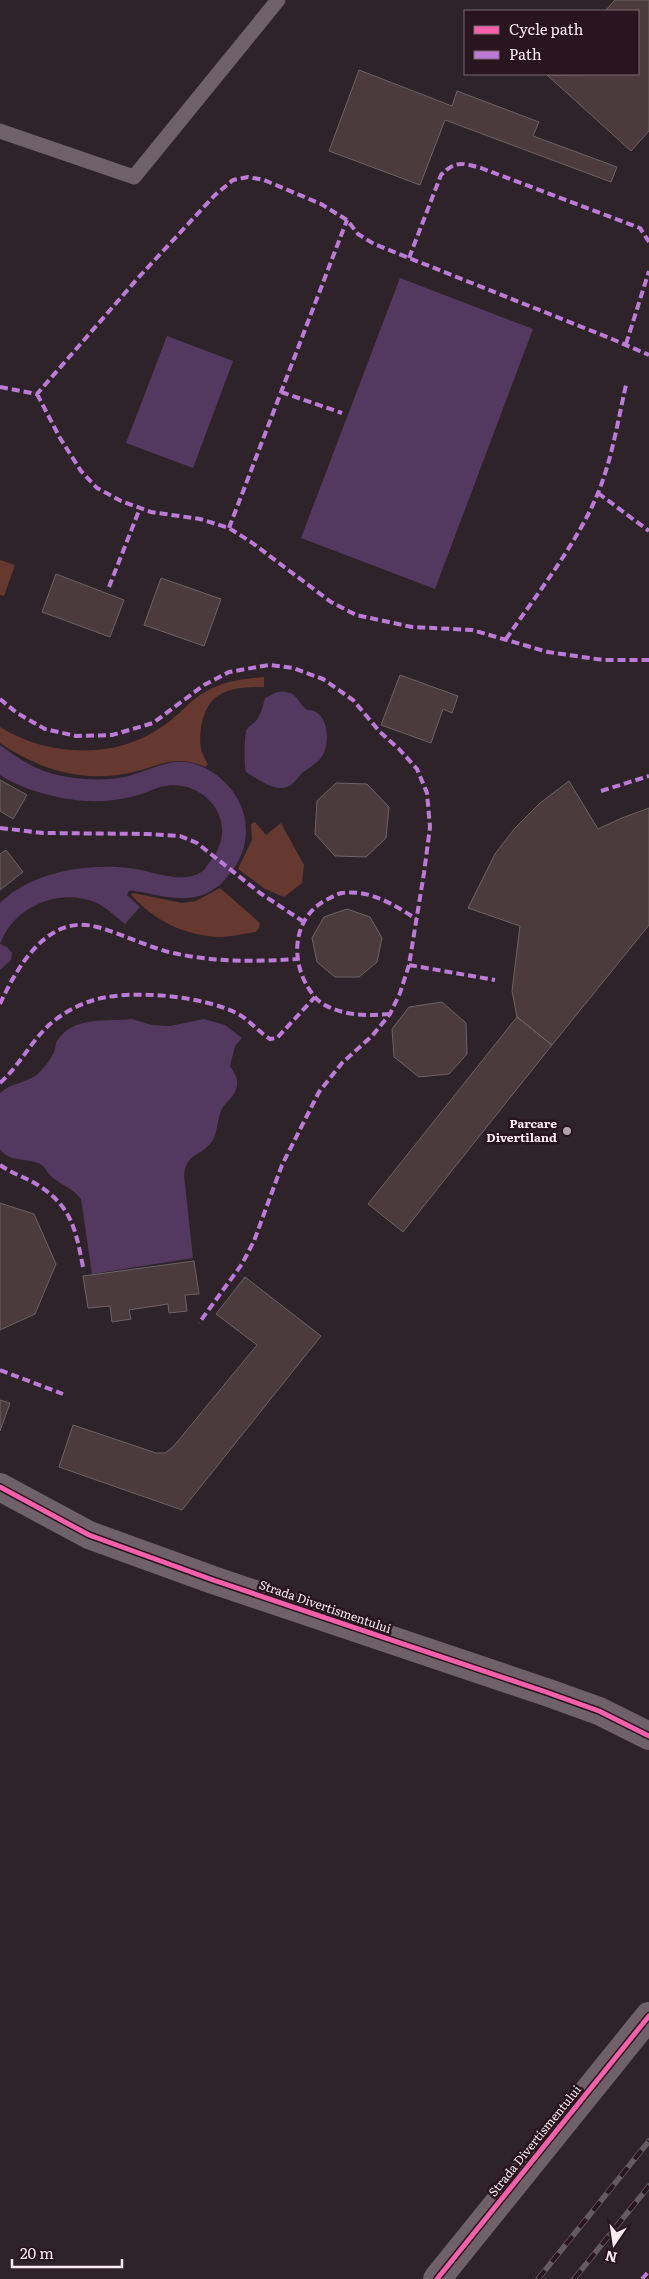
<svg xmlns="http://www.w3.org/2000/svg" width="649" height="2279" viewBox="0 0 649 2279" font-family="Literata,serif">
<style>
.green{fill:#663930}
.water{fill:#533960}
.building{fill:#4b3b3f;stroke:#6d6365}
.lines{fill:none;stroke-linecap:round;stroke-linejoin:round}
.service{stroke:#6e616a;stroke-width:15}
.minor{stroke:#6e616a;stroke-width:28}
.rail-casing{stroke:#655a61;stroke-width:5.5}
.rail{stroke:#28151d;stroke-width:4;stroke-dasharray:11;stroke-linecap:butt}
.quiet{stroke:#bd7bd9;stroke-width:4;stroke-dasharray:8 4;stroke-linecap:butt}
.cycleway-casing{stroke:#28151d;stroke-width:8}
.cycleway{stroke:#f560ab;stroke-width:5}
.poi-dot{fill:#b2a5aa;stroke:#28151d;stroke-width:2}
.labels{text-anchor:middle;stroke-width:5;stroke-linejoin:round;paint-order:stroke}
.poi-label{font-size:12px;font-weight:bold;fill:#f9ebf0;stroke:#28151d;text-anchor:end}
.street-label{font-size:12px;fill:#f9ebf0;stroke:#28151d}
</style>
<rect width="100%" height="100%" fill="#2e2328"/>
<path class="green" d="M0 560 15 565 4 596 0 595Z
M264 677V687C231 687 207 690 201 728 199 743 200 751 208 764L205 767C173 752 155 769 124 774 78 782 37 768 0 743V727C48 757 116 760 163 726 174 719 183 709 192 701 213 683 237 679 264 677Z
M255 822 266 835 281 823 304 865 302 883 284 897 265 889 238 869 252 840 251 824Z
M220 888 260 923 259 928 256 932C245 933 232 937 221 937 185 936 155 921 131 895L133 893 182 903 196 901Z"/>
<path class="water" d="M400 278 533 329 435 589 301 538Z
M167 336 233 361 193 468 126 443Z
M277 692C298 690 295 700 307 710 329 709 332 745 320 759 316 764 308 768 302 773 296 780 291 788 281 788 269 788 256 778 246 772 244 768 244 732 247 729 249 726 253 724 256 721 261 714 263 706 265 698Z
M0 745C12 754 25 763 39 769 61 779 101 782 125 777 147 772 171 756 195 764 244 781 263 836 228 876 224 880 221 885 217 887 197 902 174 899 151 894 144 893 136 890 129 891L127 895 140 907 125 924C116 917 107 908 97 903 60 887 14 906 0 944L7 947 12 953 11 960 0 970V903C31 872 87 863 129 868 151 870 182 886 203 871 206 868 209 862 212 859 241 821 203 776 160 787 151 790 141 795 131 797 100 804 73 802 42 793 28 789 12 783 0 775Z
M132 1019 152 1025 170 1026 204 1019 225 1025 242 1038 235 1046 230 1066C234 1072 238 1078 237 1085 236 1095 228 1100 223 1107 216 1118 219 1134 210 1144 197 1158 187 1153 184 1175L193 1258 92 1274 81 1199C73 1189 66 1187 56 1180 49 1177 47 1168 40 1164 28 1158 8 1162 0 1149V1093C10 1083 27 1083 38 1074 44 1068 51 1059 54 1052 56 1048 55 1044 57 1041 74 1015 106 1022 132 1019Z"/>
<path class="building" d="M615 0H649V131L631 151 547 75 638 74V11H605Z
M359 70 452 106 457 91 539 122 533 136 617 167 611 182 445 120 420 185 329 151Z
M56 574 124 600 110 637 42 612Z
M161 578 221 599 204 646 144 625Z
M400 675 458 696 452 713 443 709 431 743 381 725Z
M0 780 27 795 13 819 0 811Z
M569 781 598 829 622 818 649 808V925L552 1045 517 1017 512 991 520 926 468 908 495 854 515 828 540 803Z
M336 783 367 784 389 807 386 838 366 857 335 856 315 834 317 801Z
M6 850 23 872 0 890V854Z
M347 909 370 917 382 938 377 962 359 977H335L317 962 312 938 324 917Z
M442 1002 466 1023 467 1054 449 1074 419 1077 394 1057 392 1029 409 1007Z
M517 1017 552 1045 403 1232 368 1204Z
M0 1203 34 1214 56 1264 35 1314 0 1330Z
M194 1261 199 1294 185 1295 187 1311 169 1313 168 1304 129 1310 131 1319 112 1322 110 1306 88 1308 83 1276Z
M245 1277 321 1336 182 1510 59 1467 73 1425 156 1453H165L173 1447 257 1345 216 1314Z
M0 1400 10 1403 0 1431Z"/>
<g class="lines">
<path class="service" d="M0 131 134 177 278 0"/>
<path class="minor" d="M0 1487 89 1535 213 1580 546 1692 599 1711 649 1736
M437 2279 649 2016"/>
<g class="rail-casing">
<path id="rail" d="M538 2279 649 2141
M574 2279 649 2186"/>
</g>
<use href="#rail" class="rail"/>
<path class="quiet" d="M409 258 441 175C456 160 462 163 481 168L640 228 649 242
M626 344 649 271
M0 387 37 394 138 278 215 195 233 180 248 177 264 180 321 204 347 220 358 234 374 244 612 339 649 355
M281 392 342 413
M37 394 60 438 81 471 97 488 121 501 151 512 200 519 229 528 251 542 331 602 356 615 412 627 472 630 548 652 603 660H649
M598 493 649 531
M229 528 347 220
M109 587 140 508
M506 639C537 594 578 542 598 493 612 459 618 420 626 385
M0 699 17 713 45 729 76 736 112 735 153 723 204 685 229 672 269 665 293 668 323 679 353 700 380 732 399 749 417 769 427 793 430 827 424 873 409 965 400 993 390 1014 372 1036 342 1063 319 1092 282 1165 254 1241 242 1264 199 1323
M601 791 649 776
M0 828 43 833 147 834 180 836 197 843 260 893 304 922
M409 965 495 980
M0 1004C17 967 48 913 97 927 123 934 147 947 173 953 214 962 255 962 297 959
M390 1014C367 1016 344 1016 323 1004 316 1000 310 991 306 984 290 954 295 915 328 899 332 897 337 894 342 893 369 889 395 905 416 919
M0 1083C19 1066 30 1043 49 1025 60 1015 77 1005 91 1001 128 988 207 996 240 1015 251 1022 259 1032 270 1039L277 1038 315 997
M0 1165C10 1172 21 1176 31 1181 70 1203 75 1225 83 1267
M0 1370 63 1394
M642 2279 649 2271"/>
<g class="cycleway-casing">
<path id="cycleway" d="M0 1487 89 1535 213 1580 546 1692 599 1711 649 1736
M437 2279 649 2016"/>
</g>
<use href="#cycleway" class="cycleway"/>
</g>
<circle class="poi-dot" cx="567" cy="1131" r="5"/>
<g class="labels">
<g class="poi-label">
<text x="557" y="1128">Parcare<tspan x="557" dy="14">Divertiland</tspan></text>
</g>
<g class="street-label">
<text transform="translate(325 1607) rotate(19)" y="4">Strada Divertismentului</text>
<text transform="translate(535 2141) rotate(-51)" y="4">Strada Divertismentului</text>
</g>
</g>
<rect x="464" y="10" width="175" height="65" fill="#28151d" stroke="#7c6b71"/>
<rect x="474" y="26" width="25" height="8" fill="#f560ab" stroke="#7c6b71"/>
<text x="509" y="35" font-size="15" fill="#f9ebf0">Cycle path</text>
<rect x="474" y="51" width="25" height="8" fill="#bd7bd9" stroke="#7c6b71"/>
<text x="509" y="60" font-size="15" fill="#f9ebf0">Path</text>
<g transform="translate(614 2244) rotate(193)" stroke="#28151d" stroke-width="4" paint-order="stroke">
<path d="M0-4L9 19L0 12L-9 19Z" fill="#f9ebf0"/>
<text y="-8" font-size="14" font-weight="bold" text-anchor="middle" fill="#f9ebf0">N</text>
</g>
<path d="M12 2259v8h110v-8" fill="none" stroke="#f9ebf0" stroke-width="2.5"/>
<text x="20" y="2259" font-size="15" fill="#f9ebf0" stroke="#28151d" stroke-width="4" paint-order="stroke">20 m</text>
</svg>
